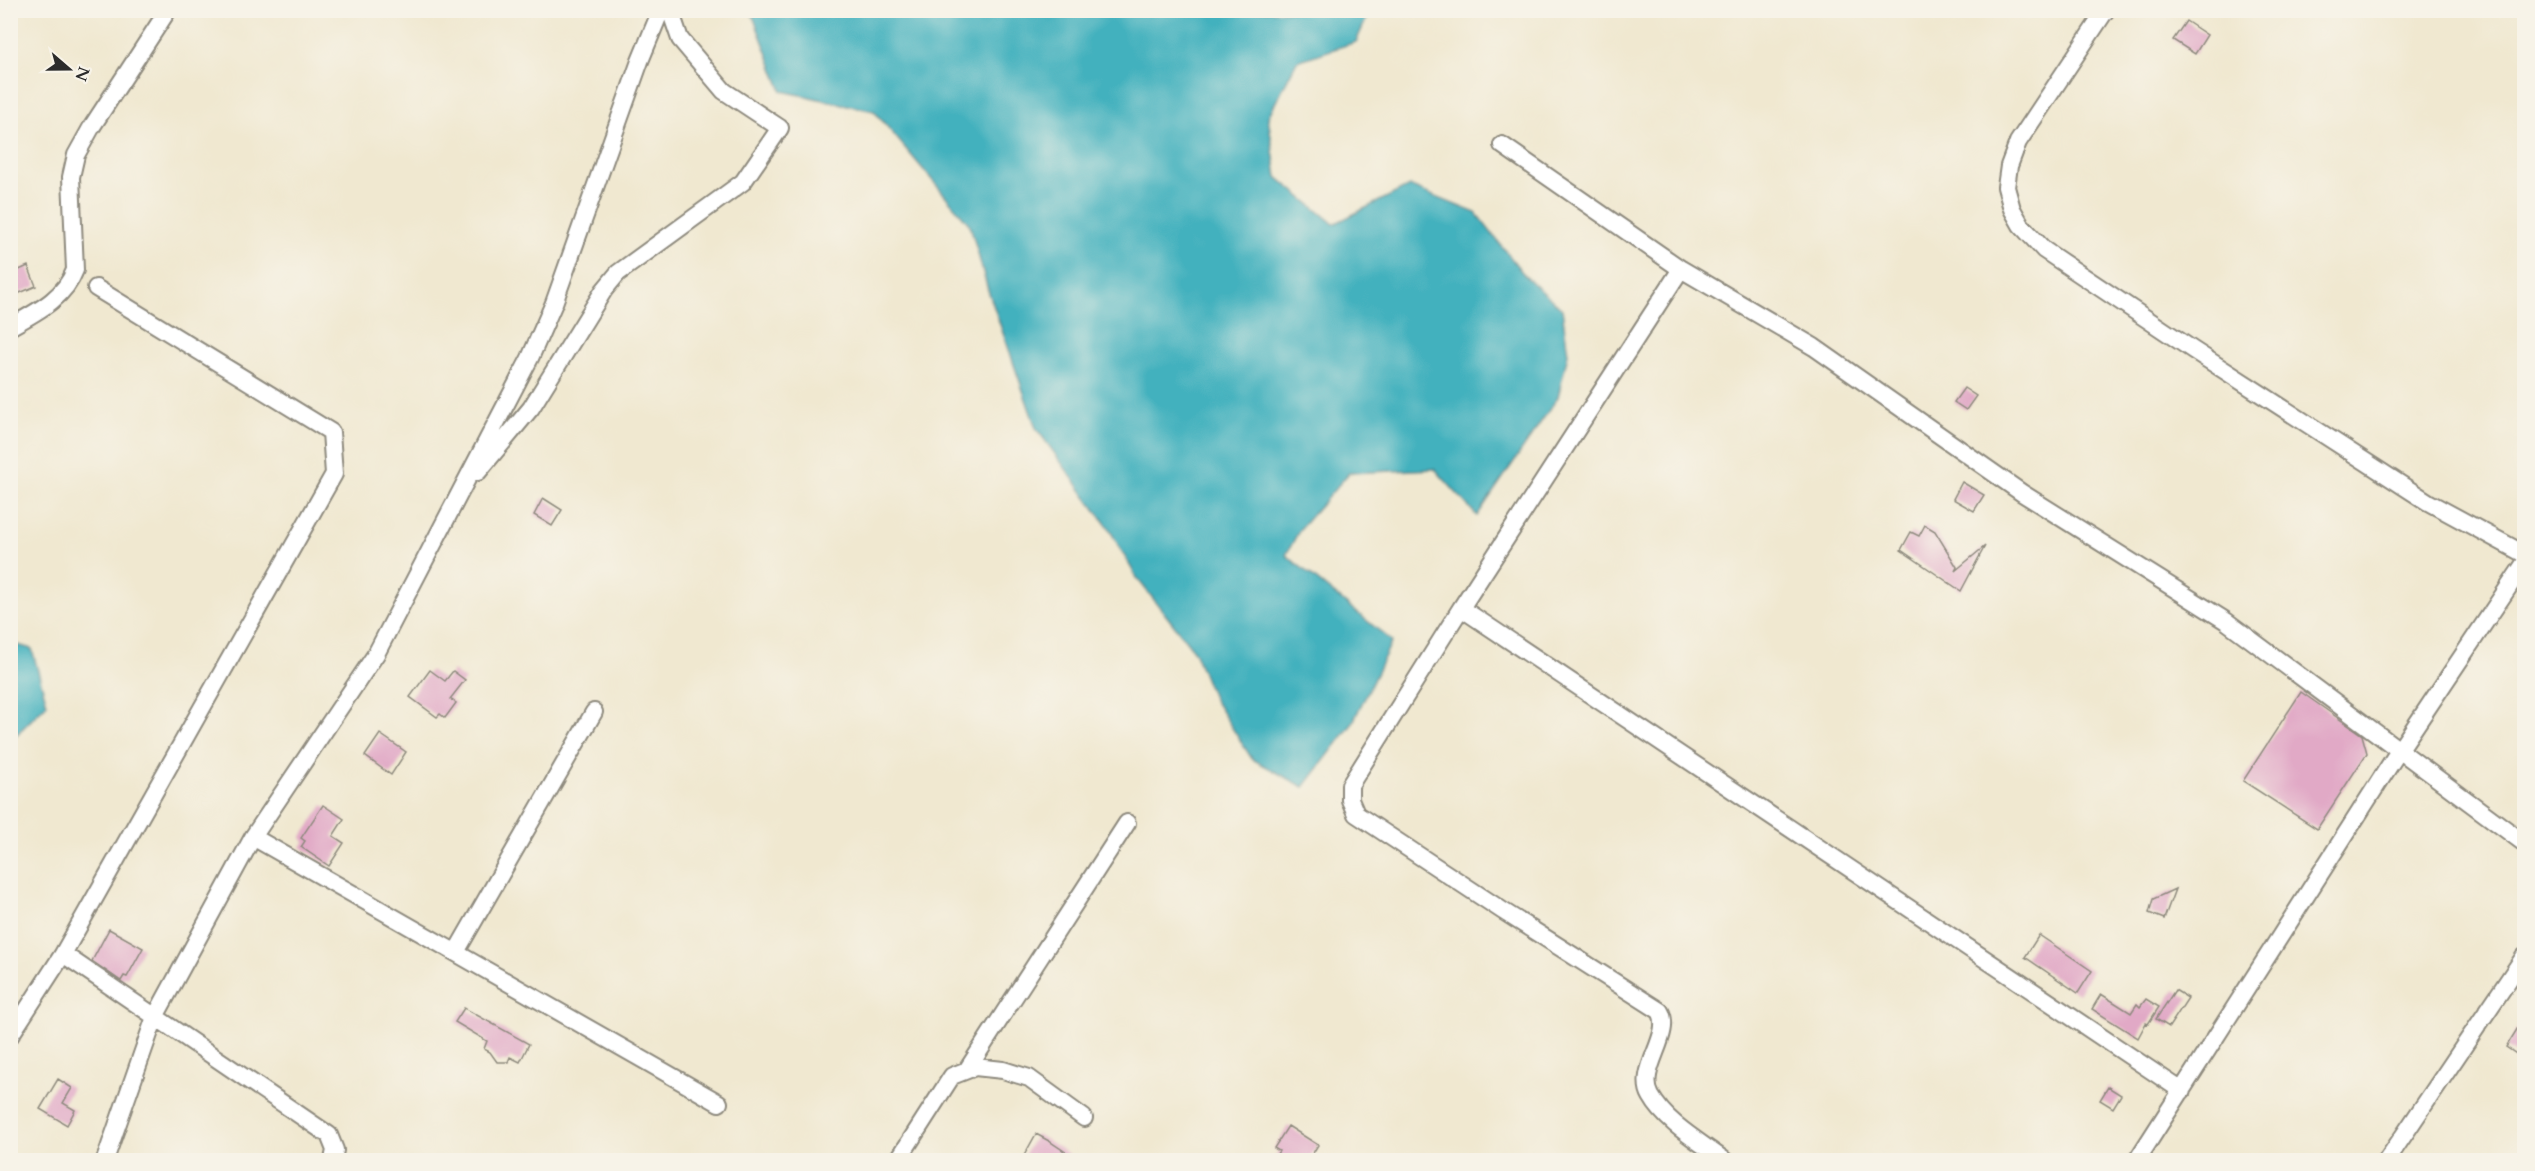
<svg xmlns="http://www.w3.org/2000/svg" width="2535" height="1171" viewBox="0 0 2535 1171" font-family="Cardo,serif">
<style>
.water{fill:#42b1be;stroke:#366e74;stroke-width:1.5}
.building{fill:#e1a9c6}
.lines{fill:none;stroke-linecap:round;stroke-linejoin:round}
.street-casing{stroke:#8e8a7e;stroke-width:20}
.street{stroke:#fff;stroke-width:16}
</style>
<rect width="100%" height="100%" fill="#f7f3e8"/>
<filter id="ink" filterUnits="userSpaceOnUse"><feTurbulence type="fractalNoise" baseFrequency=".0167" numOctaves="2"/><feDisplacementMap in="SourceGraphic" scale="12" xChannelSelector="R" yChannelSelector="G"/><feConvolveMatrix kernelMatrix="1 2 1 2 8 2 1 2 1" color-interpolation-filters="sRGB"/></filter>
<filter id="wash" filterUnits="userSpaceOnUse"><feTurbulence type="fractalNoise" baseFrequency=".008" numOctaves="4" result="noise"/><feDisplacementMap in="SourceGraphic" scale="24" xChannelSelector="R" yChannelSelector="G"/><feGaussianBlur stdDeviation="1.35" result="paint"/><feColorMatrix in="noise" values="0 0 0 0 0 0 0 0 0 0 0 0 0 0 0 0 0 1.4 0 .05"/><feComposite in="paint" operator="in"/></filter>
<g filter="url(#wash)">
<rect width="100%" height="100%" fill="#f0e8d0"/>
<path class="water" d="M751 11H1370L1356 42 1297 61 1268 117 1277 177 1334 224 1409 186 1476 213 1525 276 1562 309 1568 354 1558 397 1477 516 1435 469 1349 473 1300 529 1286 555 1392 641 1352 724 1304 787 1252 759 1213 698 1194 651 1137 578 1108 527 1036 428 988 290 970 225 874 111 782 91Z
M11 643 32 649 47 704 11 740Z"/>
<g id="blocks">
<path class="building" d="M2186 21 2207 35 2195 54 2173 40Z
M28 266 36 286 15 295 10 284V274Z
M1964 388 1976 396 1966 410 1954 402Z
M1962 482 1984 495 1974 511 1953 499Z
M543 498 562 510 552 526 534 515Z
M1925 525 1935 531 1957 567 1955 571 1985 546 1961 591 1901 550 1911 532 1919 536Z
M430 670 445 681 453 671 465 680 450 699 456 703 445 718 440 714 437 717 410 697Z
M2301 692 2362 735 2367 753 2317 829 2243 781Z
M380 734 406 752 391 775 365 756Z
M323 805 344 819 333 836 344 843 329 866 301 847 305 841 301 838Z
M2175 889 2164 919 2149 913 2153 899Z
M109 929 143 948 127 977 124 976 121 981 92 961Z
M2039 935 2092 971 2078 993 2025 957Z
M2175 990 2188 998 2169 1027 2156 1019Z
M2101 994 2131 1013 2137 1004 2140 1007 2146 999 2159 1007 2148 1024 2146 1023 2138 1038 2092 1009Z
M464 1008 529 1044 520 1062 510 1057 508 1062H497L490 1052 484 1049 487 1041 455 1022Z
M2524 1018V1059L2506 1047Z
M58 1079 72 1088 63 1103 75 1110 67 1125 40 1109Z
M2108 1087 2121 1095 2113 1108 2100 1100Z
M1288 1126 1318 1145 1308 1161H1272L1279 1151 1274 1148Z
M1036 1134 1049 1141 1079 1161H1021Z"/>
</g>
</g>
<g filter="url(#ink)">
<use href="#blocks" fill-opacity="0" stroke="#8e8a7e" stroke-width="1.5"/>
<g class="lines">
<g class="street-casing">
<path id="street" d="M2106 10 2018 142 2009 166 2006 187 2012 209 2021 225 2044 250 2193 350 2428 502 2524 554
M1502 145 1681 269 1814 347 2022 493 2226 621 2524 843
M1681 269 1461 608 2182 1091
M10 327C36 312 64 299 75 270L71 177 76 155 91 128 168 10
M478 472 531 408 604 290 618 273 743 182 780 128 724 91 680 39 670 10
M1461 608 1350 785V800L1356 814 1503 911 1660 1011C1674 1035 1636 1070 1651 1096 1666 1123 1700 1142 1724 1160
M253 837 719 1103
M456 952 594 712
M63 954 334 474 331 432 96 288
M10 1036 63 954 329 1135 335 1150 333 1160
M967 1070 1127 823
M105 1160 155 1017 253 837 376 654 530 358 554 303 640 61 661 10
M898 1160 952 1076 975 1067 1003 1070 1029 1078 1084 1118
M2137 1160 2400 749 2524 564
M2387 1160 2524 957"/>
</g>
<use href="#street" class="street"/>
</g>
</g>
<rect width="2535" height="1171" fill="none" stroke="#f7f3e8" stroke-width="36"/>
<g transform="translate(69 69) rotate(110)" stroke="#f7f3e8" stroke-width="4.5" paint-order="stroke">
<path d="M0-4.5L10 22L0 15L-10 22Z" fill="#2b2b2b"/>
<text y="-9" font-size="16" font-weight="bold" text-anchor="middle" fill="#2b2b2b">N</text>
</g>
</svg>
